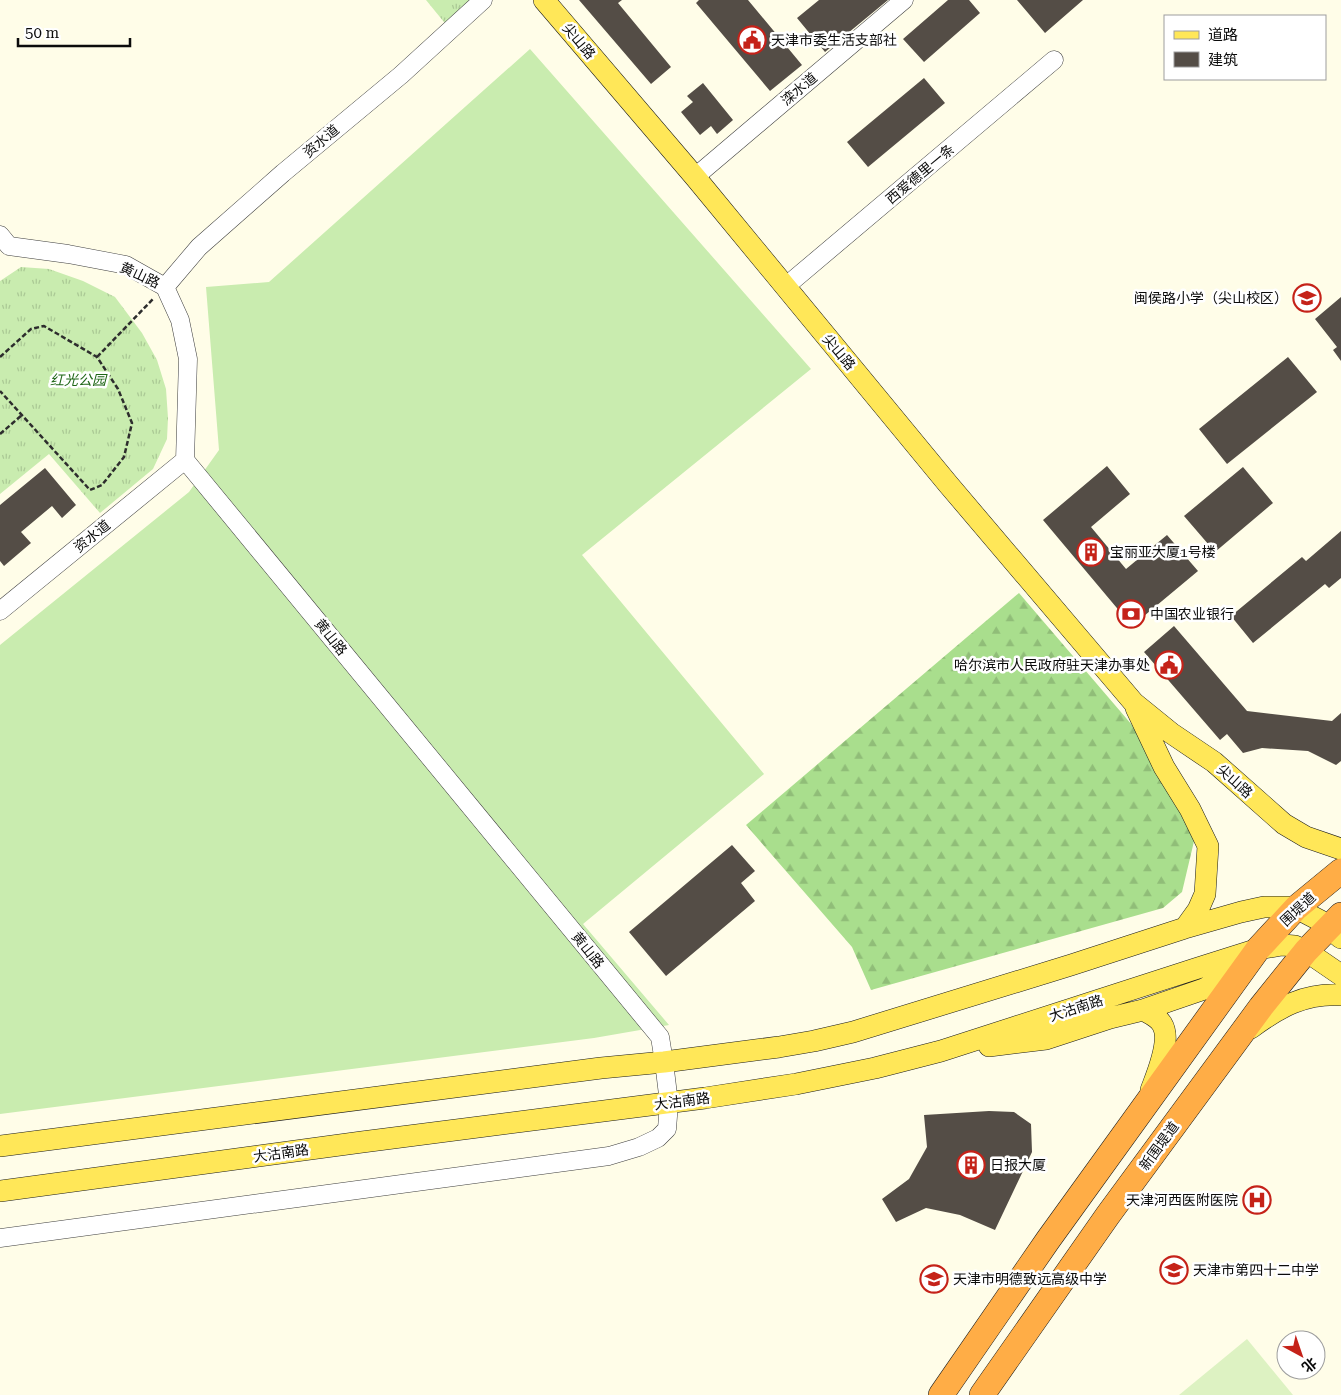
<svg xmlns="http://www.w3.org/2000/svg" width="1341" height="1395" viewBox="0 0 1341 1395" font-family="'Roboto Serif','Noto Sans SC',serif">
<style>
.grass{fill:url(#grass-tufts)}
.forest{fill:url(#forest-firs)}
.garden{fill:#c9ecaf}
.pitch{fill:#ddf2c2}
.building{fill:#544d46}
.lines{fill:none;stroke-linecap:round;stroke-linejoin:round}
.minor-casing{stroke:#3e3e3e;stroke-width:19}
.major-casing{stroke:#1c1c1c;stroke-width:22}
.highway-casing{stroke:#1c1c1c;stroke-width:26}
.path{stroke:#2d2d2d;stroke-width:2.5;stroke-dasharray:5 2.5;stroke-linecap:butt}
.minor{stroke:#fff;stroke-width:18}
.major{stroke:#ffe758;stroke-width:21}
.highway{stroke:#ffad46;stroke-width:25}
.labels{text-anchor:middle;stroke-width:5;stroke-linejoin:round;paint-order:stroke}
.poi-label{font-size:14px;fill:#0b0b0b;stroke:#fff;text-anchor:start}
.street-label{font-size:14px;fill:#0b0b0b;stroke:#fff}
.park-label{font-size:14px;font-style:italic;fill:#1f6617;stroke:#fff}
</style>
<defs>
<pattern id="grass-tufts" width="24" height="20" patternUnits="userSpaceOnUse" patternTransform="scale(1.25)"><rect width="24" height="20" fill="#c9ecaf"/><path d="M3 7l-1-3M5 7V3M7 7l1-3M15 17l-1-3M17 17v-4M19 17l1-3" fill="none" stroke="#abc995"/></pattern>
<pattern id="forest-firs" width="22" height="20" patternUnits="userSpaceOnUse" patternTransform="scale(1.25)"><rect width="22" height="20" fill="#a9de8d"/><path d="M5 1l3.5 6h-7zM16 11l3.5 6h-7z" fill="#90bd78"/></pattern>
</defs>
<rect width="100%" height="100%" fill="#fffde8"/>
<path class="grass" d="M426 0H476L448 27Z
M21 267 49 269 83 281 115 297 142 333 157 360 166 389 168 418 167 439 153 469 100 513 49 454 0 494V281Z"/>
<path class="forest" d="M1019 593 1132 725 1195 837 1182 892 1163 908 871 990 852 947 746 825Z"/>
<path class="garden" d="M530 49 811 369 582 555 764 774 583 924 669 1025 594 1038 0 1114V645L189 492 219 450 206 287 269 282Z"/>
<path class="pitch" d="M1247 1339 1293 1395H1179Z"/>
<path class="building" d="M579 0H622L618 3 671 67 651 84Z
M699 0H748L802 65 770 91 696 3Z
M819 0H888L825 52 797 18Z
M948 0H969L980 13 924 62 903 39Z
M1017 0H1083L1045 33Z
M924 78 945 103 868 167 847 142Z
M703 83 733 120 717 134 711 126 700 135 681 112 693 102 687 96Z
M1341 297V361L1333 350 1337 347 1315 319Z
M1288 357 1317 392 1227 464 1199 429Z
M1107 466 1130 494 1091 527 1126 569 1167 535 1198 571 1132 626 1043 520Z
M1243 467 1273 503 1215 552 1184 516Z
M45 468 76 505 62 518 52 506 21 532 31 543 4 566 0 561V505Z
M1341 531V578L1329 588 1325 584 1253 643 1231 616 1302 557 1306 561Z
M1174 626 1247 711 1332 721 1341 713V761L1336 765 1308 751 1262 748 1243 753 1227 734 1220 740 1144 652Z
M732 845 755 871 741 883 755 901 666 976 629 932Z
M989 1111 1014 1112 1031 1124 1032 1152 995 1230 960 1215 926 1208 896 1222 882 1199 909 1179 927 1147 924 1115Z"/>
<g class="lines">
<g class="minor-casing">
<path id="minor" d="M695 177 904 0
M0 235 9 246 68 254 126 265 165 287 180 320 188 359 185 460 660 1037 664 1062 669 1103 667 1129 658 1138 639 1147 609 1156 0 1238
M165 287 199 247 283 173 401 75 483 0
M785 287 1054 60
M0 611 185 460"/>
</g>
<g class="major-casing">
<path id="major" d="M544 0 695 177 948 484 1134 703 1171 733 1214 762 1284 824 1306 837 1341 849
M1136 708 1164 767 1190 809 1208 846 1205 894 1198 910 1185 928
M1143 1010C1150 1014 1158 1017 1162 1024 1172 1040 1157 1074 1151 1090
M1251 1028C1279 1007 1305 993 1341 995
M989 1046 1046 1039 1110 1018 1143 1010 1204 989 1226 977 1242 963
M0 1146 601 1068 664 1062 779 1047 814 1041 853 1032 1071 965 1185 928 1241 912 1264 907H1288L1296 908 1319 920 1341 938
M0 1191 362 1142 705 1098 796 1084 875 1068 941 1051 1198 968 1258 949 1282 945 1295 946 1306 951 1341 975"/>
</g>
<g class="highway-casing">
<path id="highway" d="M941 1395 1048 1240 1258 949 1296 908 1341 871
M982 1395 1108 1215 1261 1007 1306 951 1341 915"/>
</g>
<path class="path" d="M0 357 31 329 44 326 97 357 118 389 132 423 124 457 102 485 90 490 0 391
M97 357 153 299
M0 434 22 415"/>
<use href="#minor" class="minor"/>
<use href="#major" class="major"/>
<use href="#highway" class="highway"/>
</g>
<defs>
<g id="civic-ring" transform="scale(1.4375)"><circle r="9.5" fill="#fff" stroke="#c52219" stroke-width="1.5"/><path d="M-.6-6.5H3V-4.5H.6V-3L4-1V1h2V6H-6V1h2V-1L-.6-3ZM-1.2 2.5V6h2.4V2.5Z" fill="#c52219"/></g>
<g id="school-ring" transform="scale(1.4375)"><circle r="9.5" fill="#fff" stroke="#c52219" stroke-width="1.5"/><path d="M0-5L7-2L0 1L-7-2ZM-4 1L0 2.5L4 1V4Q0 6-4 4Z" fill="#c52219"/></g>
<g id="building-ring" transform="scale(1.4375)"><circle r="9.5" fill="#fff" stroke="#c52219" stroke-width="1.5"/><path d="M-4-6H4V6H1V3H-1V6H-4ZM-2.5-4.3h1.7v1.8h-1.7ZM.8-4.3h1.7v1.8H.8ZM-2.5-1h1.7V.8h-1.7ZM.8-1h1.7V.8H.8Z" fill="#c52219"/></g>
<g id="bank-ring" transform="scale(1.4375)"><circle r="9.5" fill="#fff" stroke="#c52219" stroke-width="1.5"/><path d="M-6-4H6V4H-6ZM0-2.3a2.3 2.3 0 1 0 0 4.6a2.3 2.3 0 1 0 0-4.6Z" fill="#c52219"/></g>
<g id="hospital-ring" transform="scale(1.4375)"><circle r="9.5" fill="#fff" stroke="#c52219" stroke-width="1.5"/><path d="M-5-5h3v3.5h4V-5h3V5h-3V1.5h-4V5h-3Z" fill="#c52219"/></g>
</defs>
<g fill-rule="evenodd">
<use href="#civic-ring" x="752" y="40"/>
<use href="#school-ring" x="1307" y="298"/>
<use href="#building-ring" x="1091" y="552"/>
<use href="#bank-ring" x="1131" y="614"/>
<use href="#civic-ring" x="1169" y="665"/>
<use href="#building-ring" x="971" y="1165"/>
<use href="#hospital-ring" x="1257" y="1200"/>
<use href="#school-ring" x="1174" y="1270"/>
<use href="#school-ring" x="934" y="1279"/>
</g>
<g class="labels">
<g class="poi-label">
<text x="771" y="45">天津市委生活支部社</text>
<text x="1288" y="303" text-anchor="end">闽侯路小学（尖山校区）</text>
<text x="1110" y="557">宝丽亚大厦1号楼</text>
<text x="1150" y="619">中国农业银行</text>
<text x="1150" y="670" text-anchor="end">哈尔滨市人民政府驻天津办事处</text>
<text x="990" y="1170">日报大厦</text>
<text x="1238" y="1205" text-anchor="end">天津河西医附医院</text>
<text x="1193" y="1275">天津市第四十二中学</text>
<text x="953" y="1284">天津市明德致远高级中学</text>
</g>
<g class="street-label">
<text transform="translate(579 41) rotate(50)" y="5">尖山路</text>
<text transform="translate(799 89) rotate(-40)" y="5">滦水道</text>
<text transform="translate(321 141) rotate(-40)" y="5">资水道</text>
<text transform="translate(920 174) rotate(-40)" y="5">西爱德里一条</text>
<text transform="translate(140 275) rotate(25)" y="5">黄山路</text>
<text transform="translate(839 352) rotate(50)" y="5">尖山路</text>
<text transform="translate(92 536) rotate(-39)" y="5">资水道</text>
<text transform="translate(331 637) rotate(51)" y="5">黄山路</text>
<text transform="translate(1235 781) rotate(42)" y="5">尖山路</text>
<text transform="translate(1298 909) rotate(-43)" y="5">围堤道</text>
<text transform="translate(588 950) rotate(51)" y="5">黄山路</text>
<text transform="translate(1076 1008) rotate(-18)" y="5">大沽南路</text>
<text transform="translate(682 1101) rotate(-7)" y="5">大沽南路</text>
<text transform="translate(1159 1146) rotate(-54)" y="5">新围堤道</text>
<text transform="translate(281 1153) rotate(-8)" y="5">大沽南路</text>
</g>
<g class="park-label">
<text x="78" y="385">红光公园</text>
</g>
</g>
<rect x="1164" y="15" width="162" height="65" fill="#ffffff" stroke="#9d9d9d"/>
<rect x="1174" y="31" width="25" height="8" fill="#ffe758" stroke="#9d9d9d"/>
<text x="1208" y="40" font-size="15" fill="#0b0b0b">道路</text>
<rect x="1174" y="52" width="25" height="15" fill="#544d46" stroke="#9d9d9d"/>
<text x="1208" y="65" font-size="15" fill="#0b0b0b">建筑</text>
<g transform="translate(1301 1355) rotate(140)"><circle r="24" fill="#ffffff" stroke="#9d9d9d"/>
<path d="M0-4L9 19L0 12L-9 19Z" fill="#c52219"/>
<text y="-8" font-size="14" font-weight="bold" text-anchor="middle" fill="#0b0b0b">北</text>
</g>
<path d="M18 38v8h112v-8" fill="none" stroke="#0b0b0b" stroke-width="2.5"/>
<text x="25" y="38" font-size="15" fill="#0b0b0b" stroke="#ffffff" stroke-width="4" paint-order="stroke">50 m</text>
</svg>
